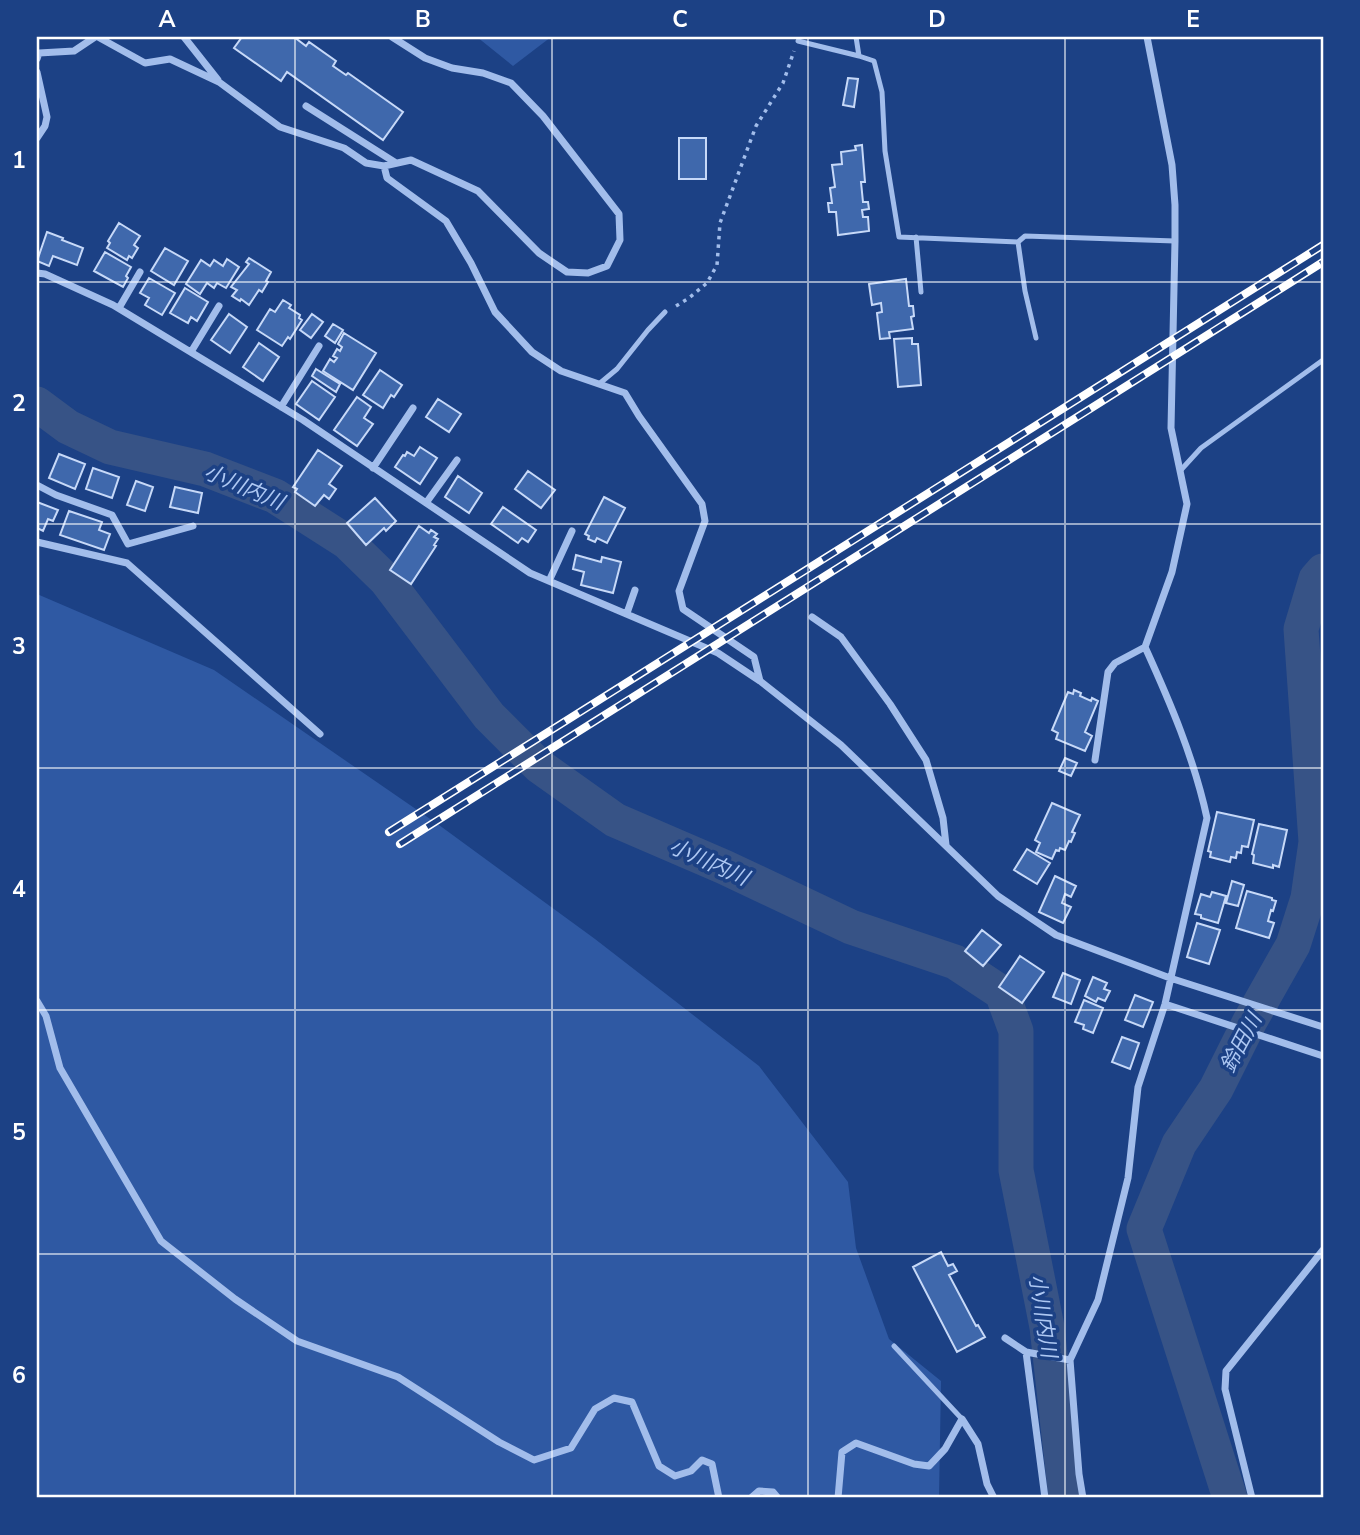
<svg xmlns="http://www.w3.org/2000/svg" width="1360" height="1535" viewBox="0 0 1360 1535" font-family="'Nunito Sans','Noto Sans JP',sans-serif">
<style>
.green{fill:#2f59a3}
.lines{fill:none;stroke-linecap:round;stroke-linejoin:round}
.river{stroke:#375386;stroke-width:35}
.building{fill:#3f68ac;stroke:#c7d9f8;stroke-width:2}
.path{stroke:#a2bdeb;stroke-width:3.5;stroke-dasharray:3.5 5;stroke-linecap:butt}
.service{stroke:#a2bdeb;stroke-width:5}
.minor{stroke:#a2bdeb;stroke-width:7}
.rail-casing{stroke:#fff;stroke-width:8}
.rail{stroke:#1c4185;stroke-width:5;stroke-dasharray:16;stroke-linecap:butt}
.grid{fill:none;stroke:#fff;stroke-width:2;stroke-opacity:0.55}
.labels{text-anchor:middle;stroke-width:7;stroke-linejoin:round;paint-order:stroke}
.water-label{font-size:21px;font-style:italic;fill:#aec8f3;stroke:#1c4185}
.neatline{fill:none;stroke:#fff;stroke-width:2.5}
.grid-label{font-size:23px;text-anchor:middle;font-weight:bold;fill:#fff}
</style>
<rect width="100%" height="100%" fill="#1c4185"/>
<path class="green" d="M477 37H551L513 66Z
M37 594 214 670 439 825 595 939 759 1066 848 1182 856 1248 889 1339 941 1381 939 1498H37Z"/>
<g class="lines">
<path class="river" d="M37 404 68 427 110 447 205 469 275 496 347 542 386 580 489 716 539 766 615 820 724 867 851 927 955 962 1002 993 1016 1031V1170L1047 1327 1066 1498
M1230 1498 1144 1229 1179 1144 1216 1089 1250 1021 1293 945 1308 898 1316 842 1301 629 1316 579 1323 571"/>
</g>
<path class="building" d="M242 37H294L306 46 309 42 336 61 333 66 346 75 348 73 403 112 383 140 287 72 281 81 234 48Z
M848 78 858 79 854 107 843 105Z
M679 138H706V179H679Z
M862 145 865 182H861L863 202H868L869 209 862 210 863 217H868L869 231 838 235 836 212H829L828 203H832L830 188 835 187 832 165 842 164 841 152 856 150 855 146Z
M119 223 140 236 134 245 138 248 132 258 129 256 127 260 107 248 110 243 108 241Z
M47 232 63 238 62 240 83 248 77 265 53 256 49 266 37 261Z
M165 248 188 261 174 285 151 271Z
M105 252 131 267 126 276 128 278 123 287 94 271Z
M249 258 271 272 266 281 268 282 262 292 259 290 249 305 241 299 240 301 232 296 237 290 231 287 249 264 246 262Z
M227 259 239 267 226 288 217 283 214 288 207 283 200 294 186 284 201 260 210 266 214 260 223 266Z
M149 278 175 293 162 315 145 305 149 298 140 293Z
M906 279 909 306H913L914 316 911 317 913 329 889 332 890 338 880 339 877 313 882 312 881 303 872 305 869 284Z
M185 288 208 302 197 321 191 317 188 323 170 313Z
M283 300 291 305 289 308 300 315 299 318 302 320 290 339 288 337 282 346 257 330 270 309 275 312Z
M229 314 247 327 230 353 211 340Z
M312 314 323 322 311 338 300 330Z
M333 324 343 330 335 343 325 336Z
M344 333 376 353 353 390 323 371 330 359 334 362 337 358 333 356 337 349 340 351 342 347 338 344Z
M912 338V344H918L921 385 898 387 894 339Z
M259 343 279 357 263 381 243 367Z
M316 369 340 384 336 392 312 376Z
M380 370 402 385 394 397 391 395 383 408 363 395Z
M312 381 335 397 319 420 296 404Z
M357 397 371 407 364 418 373 424 357 446 334 430Z
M438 399 461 414 449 432 426 417Z
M420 447 437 458 420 484 395 467 403 455 405 456 407 452 414 456Z
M318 450 342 466 329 484 336 489 329 499 324 495 315 506 295 492 297 489 293 487Z
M59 454 85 464 75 489 49 478Z
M93 468 119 477 112 498 86 489Z
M528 471 555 490 541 508 515 489Z
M458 476 482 493 469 513 445 497Z
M136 481 153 487 145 511 127 505Z
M175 487 202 493 198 513 170 507Z
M604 497 625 508 607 543 597 538 595 542 588 539 589 536 585 534Z
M375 498 396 521 386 531 384 528 366 545 347 523Z
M37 502 58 510 53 521 48 519 43 531 37 528Z
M503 507 536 530 528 542 522 538 518 543 491 524Z
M69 511 102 522 99 530 110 534 104 550 60 535Z
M419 526 429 533 431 530 437 534 434 537 438 539 434 545 436 546 411 584 390 570Z
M576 555 601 562 602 557 621 562 613 593 581 585 584 572 573 569Z
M1074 690 1081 693 1080 696 1091 701 1092 698 1098 701 1085 732 1092 736 1085 751 1056 739 1058 733 1052 730 1068 692 1073 694Z
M1065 758 1077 763 1071 776 1059 771Z
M1052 803 1080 815 1072 832 1075 833 1071 842 1069 841 1065 850 1060 848 1059 851 1056 850 1052 859 1036 852 1040 843 1035 840Z
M1217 812 1254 820 1248 847 1242 846 1241 853 1237 852 1236 858 1231 857 1230 862 1210 857 1211 852 1208 851Z
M1259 824 1287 830 1279 867 1273 865V868L1253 863 1254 855 1252 854Z
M1027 849 1050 863 1037 884 1014 870Z
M1055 876 1076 886 1071 897 1065 894 1062 903 1071 907 1063 923 1039 912Z
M1232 881 1244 885 1238 906 1226 903Z
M1247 891 1272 898V900L1276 901 1273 911 1271 910 1268 921 1274 923 1269 938 1236 928Z
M1212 892 1226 896 1218 923 1201 918V915L1195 914 1201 894 1210 897Z
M1197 923 1220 930 1209 964 1187 957Z
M982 930 1001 945 983 966 965 951Z
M1020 956 1044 972 1022 1003 999 987Z
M1063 973 1080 980 1071 1004 1053 997Z
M1093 977 1107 983 1104 989 1110 991 1105 1001 1098 998 1096 1002 1085 996Z
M1135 995 1153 1002 1143 1027 1125 1020Z
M1084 1000 1103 1008 1093 1033 1083 1029 1084 1025 1075 1022Z
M1122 1037 1139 1043 1130 1069 1112 1062Z
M941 1252 948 1266 953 1264 957 1271 949 1275 976 1326 978 1325 985 1337 957 1352 913 1267Z"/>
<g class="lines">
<path class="path" d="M676 306 689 298 707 283 717 265 720 223 756 126 783 83 794 51"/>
<path class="service" d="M856 37 859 56 874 61 882 92 885 151 899 237 1018 242 1025 236 1175 241
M798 41 859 56
M916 237 921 292
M1018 242 1025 291 1036 338
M599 384 617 369 648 330 665 312
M1180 471 1201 448 1323 360
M894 1346 962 1419"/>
<path class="minor" d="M98 37 145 63 170 59 219 82 280 127 344 148 366 163 384 166 411 160 478 191 539 253 567 272 588 273 607 266 620 240 619 214 543 116 511 83 483 73 452 68 425 58 392 37
M184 37 218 80
M37 59 39 53 74 51 95 37
M37 72 47 117 45 126 37 138
M306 106 396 163
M384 166 387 178 446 221 471 263 495 312 532 352 561 371 625 393 639 416 702 504 705 521 679 591 683 609 754 657 760 681
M37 273 45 274 113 305 303 420 530 573 718 653 760 681 841 745 998 896 1056 935 1170 978 1323 1027
M119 308 140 272
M191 352 219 306
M281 407 319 346
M373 468 413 408
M37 485 56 495 112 515 128 544 193 526
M426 503 457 460
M37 542 127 563 320 734
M549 581 572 531
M627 613 635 590
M812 617 841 637 890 704 926 760 943 818 946 845
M1095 760 1108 672 1115 663 1145 647
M37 1001 46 1016 60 1068 161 1241 235 1299 297 1341 398 1377 499 1442 534 1460 571 1448 595 1409 614 1398 632 1402 659 1466 675 1476 691 1471 702 1460 712 1464 719 1498
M1165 1004 1323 1056
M1005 1338 1026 1352 1070 1360
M1026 1352 1045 1498
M751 1498 759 1491 773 1492 778 1498
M838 1498 842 1452 856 1443 914 1464 929 1466 945 1449 962 1419 978 1444 987 1484 994 1498
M1083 1498 1079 1474 1070 1360 1098 1300 1128 1178 1138 1087 1165 1004 1207 818C1194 758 1170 702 1145 647L1172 572 1187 504 1171 428 1175 241V205L1172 165 1147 37
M1252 1498 1225 1389 1226 1371 1323 1250"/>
<g class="rail-casing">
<path id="rail" d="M389 832 1323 245
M400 844 1323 262"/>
</g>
<use href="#rail" class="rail"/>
</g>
<path class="grid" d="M295 37V1498M552 37V1498M808 37V1498M1065 37V1498M37 282H1323M37 524H1323M37 768H1323M37 1010H1323M37 1254H1323"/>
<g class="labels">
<g class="water-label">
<text transform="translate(244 487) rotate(23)" y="7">小川内川</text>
<text transform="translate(709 862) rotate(24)" y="7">小川内川</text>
<text transform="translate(1241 1043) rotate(-62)" y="7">鈴田川</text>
<text transform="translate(1043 1316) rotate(81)" y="7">小川内川</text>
</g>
</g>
<rect width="1360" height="1535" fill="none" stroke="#1c4185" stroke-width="77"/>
<rect x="38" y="38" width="1284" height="1458" class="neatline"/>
<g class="grid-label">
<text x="167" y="27">A</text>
<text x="423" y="27">B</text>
<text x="680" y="27">C</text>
<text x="937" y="27">D</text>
<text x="1193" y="27">E</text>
<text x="19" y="168">1</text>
<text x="19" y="411">2</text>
<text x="19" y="654">3</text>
<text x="19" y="897">4</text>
<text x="19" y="1140">5</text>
<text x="19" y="1383">6</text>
</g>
</svg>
